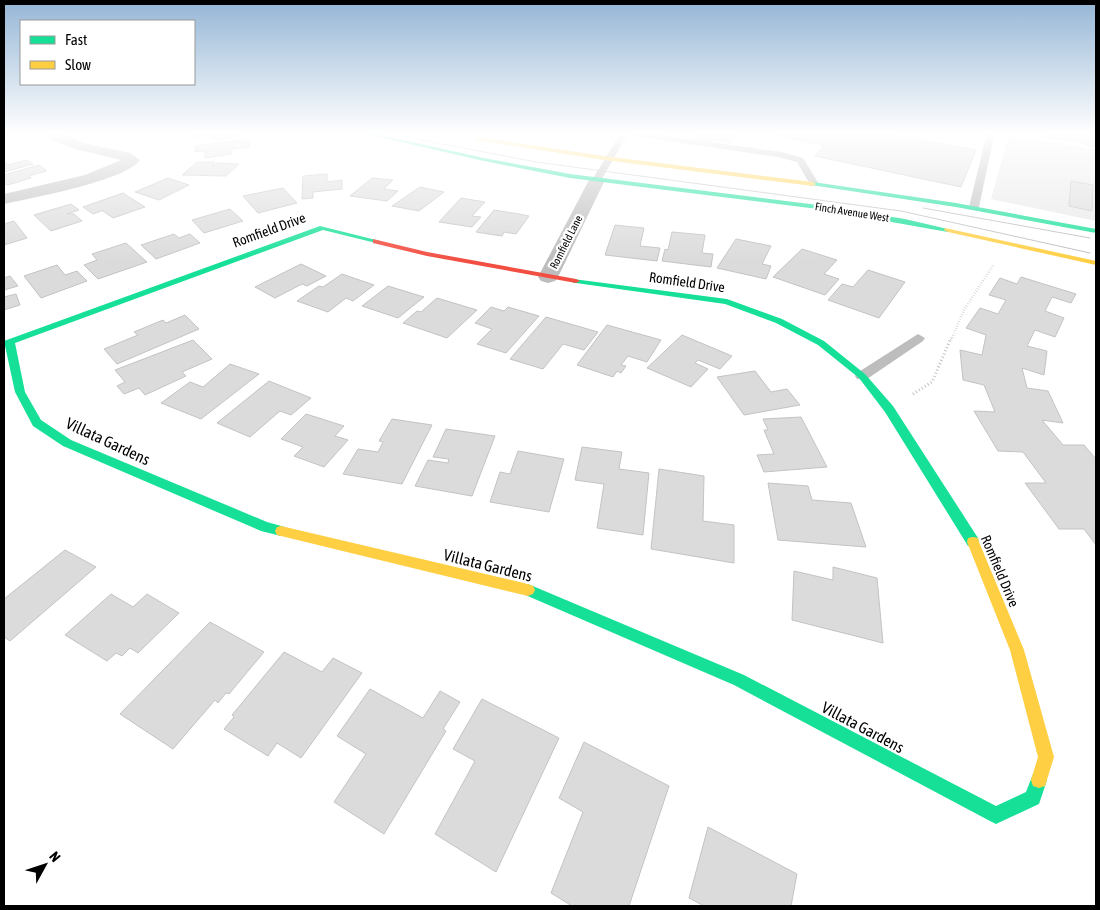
<svg xmlns="http://www.w3.org/2000/svg" width="1100" height="910" viewBox="0 0 1100 910" font-family="'Asap Condensed',sans-serif">
<style>
.green{fill:#e8e8e8}
.building{fill:#dbdbdb;stroke:#c3c3c3}
.lines{fill:none;stroke-linecap:round;stroke-linejoin:round}
.path-far1{stroke:#c2c2c2;stroke-width:2.5;stroke-dasharray:0.5 2;stroke-linecap:butt}
.path{stroke:#c2c2c2;stroke-width:3;stroke-dasharray:1 2.5;stroke-linecap:butt}
.lane{fill:#bdbdbd;fill-rule:evenodd}
.street{fill:#bdbdbd;fill-rule:evenodd}
.fast{fill:#16e098;fill-rule:evenodd}
.slow{fill:#ffcf43;fill-rule:evenodd}
.jam{fill:#f24e42;fill-rule:evenodd}
.tram{stroke:#bdbdbd;stroke-width:1}
.labels{text-anchor:middle;stroke-width:4.5;stroke-linejoin:round;paint-order:stroke}
.far-street-label{font-size:11px;fill:#000;stroke:#fff}
.street-label{font-size:14px;fill:#000;stroke:#fff}
.near-street-label{font-size:16px;fill:#000;stroke:#fff}
</style>
<rect width="100%" height="100%" fill="#fff"/>
<path class="green" d="M1009 134 1096 150V221L991 199Z"/>
<path class="building" d="M185 134H241L220 141 205 135 194 138Z
M687 134H739L729 143 712 139 709 142 694 139 698 136Z
M767 134H891L976 150 961 187 815 156 824 145Z
M1044 134H1085L1096 137V147L1084 144V142L1043 137Z
M249 139 250 147 232 149V154L205 158V151L195 152V146Z
M27 160 33 164 4 172V162L8 165Z
M197 162H215L211 167 217 163 239 164 226 176 182 175Z
M39 165 47 171 29 176 31 178 8 185 4 184V175Z
M327 174V182L342 180V189L313 192V198L302 199 303 176Z
M168 178 189 185 159 200 135 192Z
M372 178 393 180 384 189 398 191 387 201 350 196Z
M1071 181 1093 185 1092 211 1069 206Z
M420 187 444 192 419 211 392 206Z
M283 188 297 203 258 213 243 196Z
M123 193 145 207 113 218 103 211 104 210 93 214 83 207Z
M461 198 485 202 472 216 481 217 472 227 439 222Z
M71 204 79 210 67 214H74L82 221 51 231 34 215Z
M230 209 243 221 204 233 192 220Z
M494 210 519 214 529 216 516 234 504 232 502 236 476 232Z
M14 221 27 238 4 245V224Z
M615 225 644 228 640 246 660 248 657 261 605 255Z
M672 232 705 235 702 253 713 254 711 267 662 261 665 249 668 250Z
M174 234 179 238 190 234 200 243 156 259 141 245Z
M736 239 771 246 762 264 771 266 766 279 717 268Z
M126 243 147 262 98 279 84 265 97 260 92 254Z
M802 249 837 260 824 274 839 279 825 295 773 277Z
M301 264 326 276 307 286 302 284 275 298 255 287Z
M57 265 65 275 77 271 87 281 41 298 24 276Z
M868 270 905 282 879 318 828 300 842 284 853 287Z
M342 274 374 285 353 301 346 298 328 312 297 301 319 286 323 287Z
M10 276 18 286 4 290V278Z
M1021 277 1076 294 1071 303 1052 297 1045 311 1064 318 1055 337 1035 330 1027 346 1047 351 1044 375 1022 368 1027 388 1048 391 1063 423 1042 420 1063 445H1084L1096 459V545L1084 529H1059L1025 483H1046L1023 452 998 451 974 411 995 412 984 385 963 380 960 350 982 355 986 335 966 328 980 308 998 314 1006 300 989 295 1000 278 1017 284Z
M388 286 424 297 398 318 362 306Z
M16 294 20 305 4 310V297Z
M437 298 477 310 447 338 403 323 417 311 421 312Z
M491 307 504 311 508 307 539 316 506 353 477 344 492 329 475 323Z
M185 315 199 329 117 364 104 349 138 335 134 332 163 320 166 323Z
M546 317 598 332 584 350 563 344 543 369 510 359Z
M607 325 661 340 647 362 628 356 621 365 626 366 621 373 617 371 613 377 577 365Z
M682 335 732 356 720 369 698 360 695 363 708 369 691 387 647 368Z
M193 340 212 359 182 372 186 376 145 395 139 388 124 394 117 386 125 382 115 370Z
M230 364 259 374 201 419 161 403 190 382 203 387Z
M755 371 771 392 787 389 800 405 744 415 717 377Z
M269 381 311 398 291 415 280 411 250 437 217 423Z
M306 414 344 426 335 436 348 440 324 467 294 456 303 447 281 439Z
M801 417 827 467 764 472 757 455 774 454 764 430H768L763 419Z
M392 419 432 425 402 484 343 474 358 449 378 452 383 442 379 441Z
M446 429 495 436 472 496 415 486 428 460 448 463 449 459 433 457Z
M582 447 622 452 619 469 649 473 643 535 597 528 604 484 575 480Z
M518 451 564 459 549 512 490 502 500 472 510 474Z
M659 469 704 476 703 521 734 525V563L651 549Z
M768 483 808 486 812 500 851 503 866 547 778 540Z
M65 550 96 567 10 641 4 637V599Z
M833 567 877 578 883 643 792 620 794 571 833 580Z
M111 594 133 607 147 594 179 613 138 653 130 648 122 656 116 653 107 661 65 635Z
M210 622 264 652 229 694 226 693 218 703 215 700 173 749 120 714Z
M284 652 322 672 333 658 362 673 301 758 277 743 268 756 224 729 234 717 232 715Z
M370 689 423 718 440 691 460 702 443 729 446 731 384 834 334 802 366 754 337 736Z
M482 699 559 738 496 872 435 834 475 761 453 749Z
M584 742 669 786 629 906H572L551 893 583 812 559 798Z
M708 827 797 874 791 906H704L689 898Z"/>
<g class="lines">
<path class="path-far1" d="M951 340 964 310 994 264"/>
<path class="path" d="M913 394 932 382 951 338"/>
<path class="lane" d="M620 134H628L600 182H594L592 180Z
M631 134H651L782 152 803 158 819 184 811 186 797 162 778 157 635 136Z
M981 134H992L994 136 979 207 974 210 969 207 986 137Z
M918 334 925 338 923 341 867 379H857L855 376 857 373Z"/>
<path class="street" d="M42 134H61L84 143 130 153 140 160C125 181 31 198 4 204V194L85 175 121 160 75 149 44 137Z
M597 175 605 180 558 277 555 281 548 283 541 281 538 277 589 180Z"/>
<path class="fast" d="M366 134H376L484 158 570 174 818 205 905 219 952 230 948 232 818 209 570 178 484 161Z
M813 182 956 203 1096 229V233L956 207 811 185 810 184Z
M320 226 380 241 376 243 323 230 15 343 25 392 41 420 71 440 267 522 285 527 287 531 285 535 281 536 261 531 63 446 33 426 15 392 4 341Z
M573 279 727 299 782 319 824 341 865 374 893 406 978 538 979 542 978 546 973 547 968 546 885 412 859 378 818 345 776 323 725 304 576 283H573Z
M528 584 744 675 996 806 1026 792 1033 774 1039 772 1045 774 1047 780 1039 804 996 824 990 821 734 685 523 594 521 590 523 586Z"/>
<path class="slow" d="M477 137 604 156 813 182 816 184 813 186 604 160 475 140Z
M945 228 1096 261V265L948 232 944 230Z
M281 526 528 584 533 586 535 590 533 594 528 596 281 536 277 535 275 531 277 527Z
M973 537 978 538 979 542 1024 650 1054 757 1045 786 1039 788 1033 786 1031 780 1038 757 1010 650 967 542 968 538Z"/>
<path class="jam" d="M373 239 427 252 576 279 580 281 576 283 427 256 373 243Z"/>
<path class="tram" d="M391 134 536 162 901 211 1090 253
M923 208 1090 238"/>
</g>
<linearGradient id="sky" x2="0" y2="1"><stop stop-color="#95b6d6"/><stop offset="0.51" stop-color="#fff"/><stop offset="1" stop-color="#fff" stop-opacity="0"/></linearGradient>
<rect width="1100" height="261" fill="url(#sky)"/>
<g class="labels">
<g class="far-street-label">
<text transform="translate(852 212) rotate(9)" y="4">Finch Avenue West</text>
<text transform="translate(566 242) rotate(-63)" y="4">Romfield Lane</text>
</g>
<g class="street-label">
<text transform="translate(269 230) rotate(-20)" y="5">Romfield Drive</text>
<text transform="translate(687 282) rotate(8)" y="5">Romfield Drive</text>
<text transform="translate(1000 571) rotate(67)" y="5">Romfield Drive</text>
</g>
<g class="near-street-label">
<text transform="translate(108 441) rotate(25)" y="6">Villata Gardens</text>
<text transform="translate(488 565) rotate(14)" y="6">Villata Gardens</text>
<text transform="translate(863 727) rotate(28)" y="6">Villata Gardens</text>
</g>
</g>
<rect width="1100" height="910" fill="none" stroke="#000000" stroke-width="10"/>
<rect x="20" y="20" width="175" height="65" fill="#ffffff" stroke="#999999"/>
<rect x="30" y="36" width="25" height="8" fill="#16e098" stroke="#999999"/>
<text x="65" y="45" font-size="15" fill="#000000">Fast</text>
<rect x="30" y="61" width="25" height="8" fill="#ffcf43" stroke="#999999"/>
<text x="65" y="70" font-size="15" fill="#000000">Slow</text>
<g transform="translate(45 865) rotate(50)" stroke="#ffffff" stroke-width="4" paint-order="stroke">
<path d="M0-4L9 19L0 12L-9 19Z" fill="#000000"/>
<text y="-8" font-size="14" font-weight="bold" text-anchor="middle" fill="#000000">N</text>
</g>
</svg>
